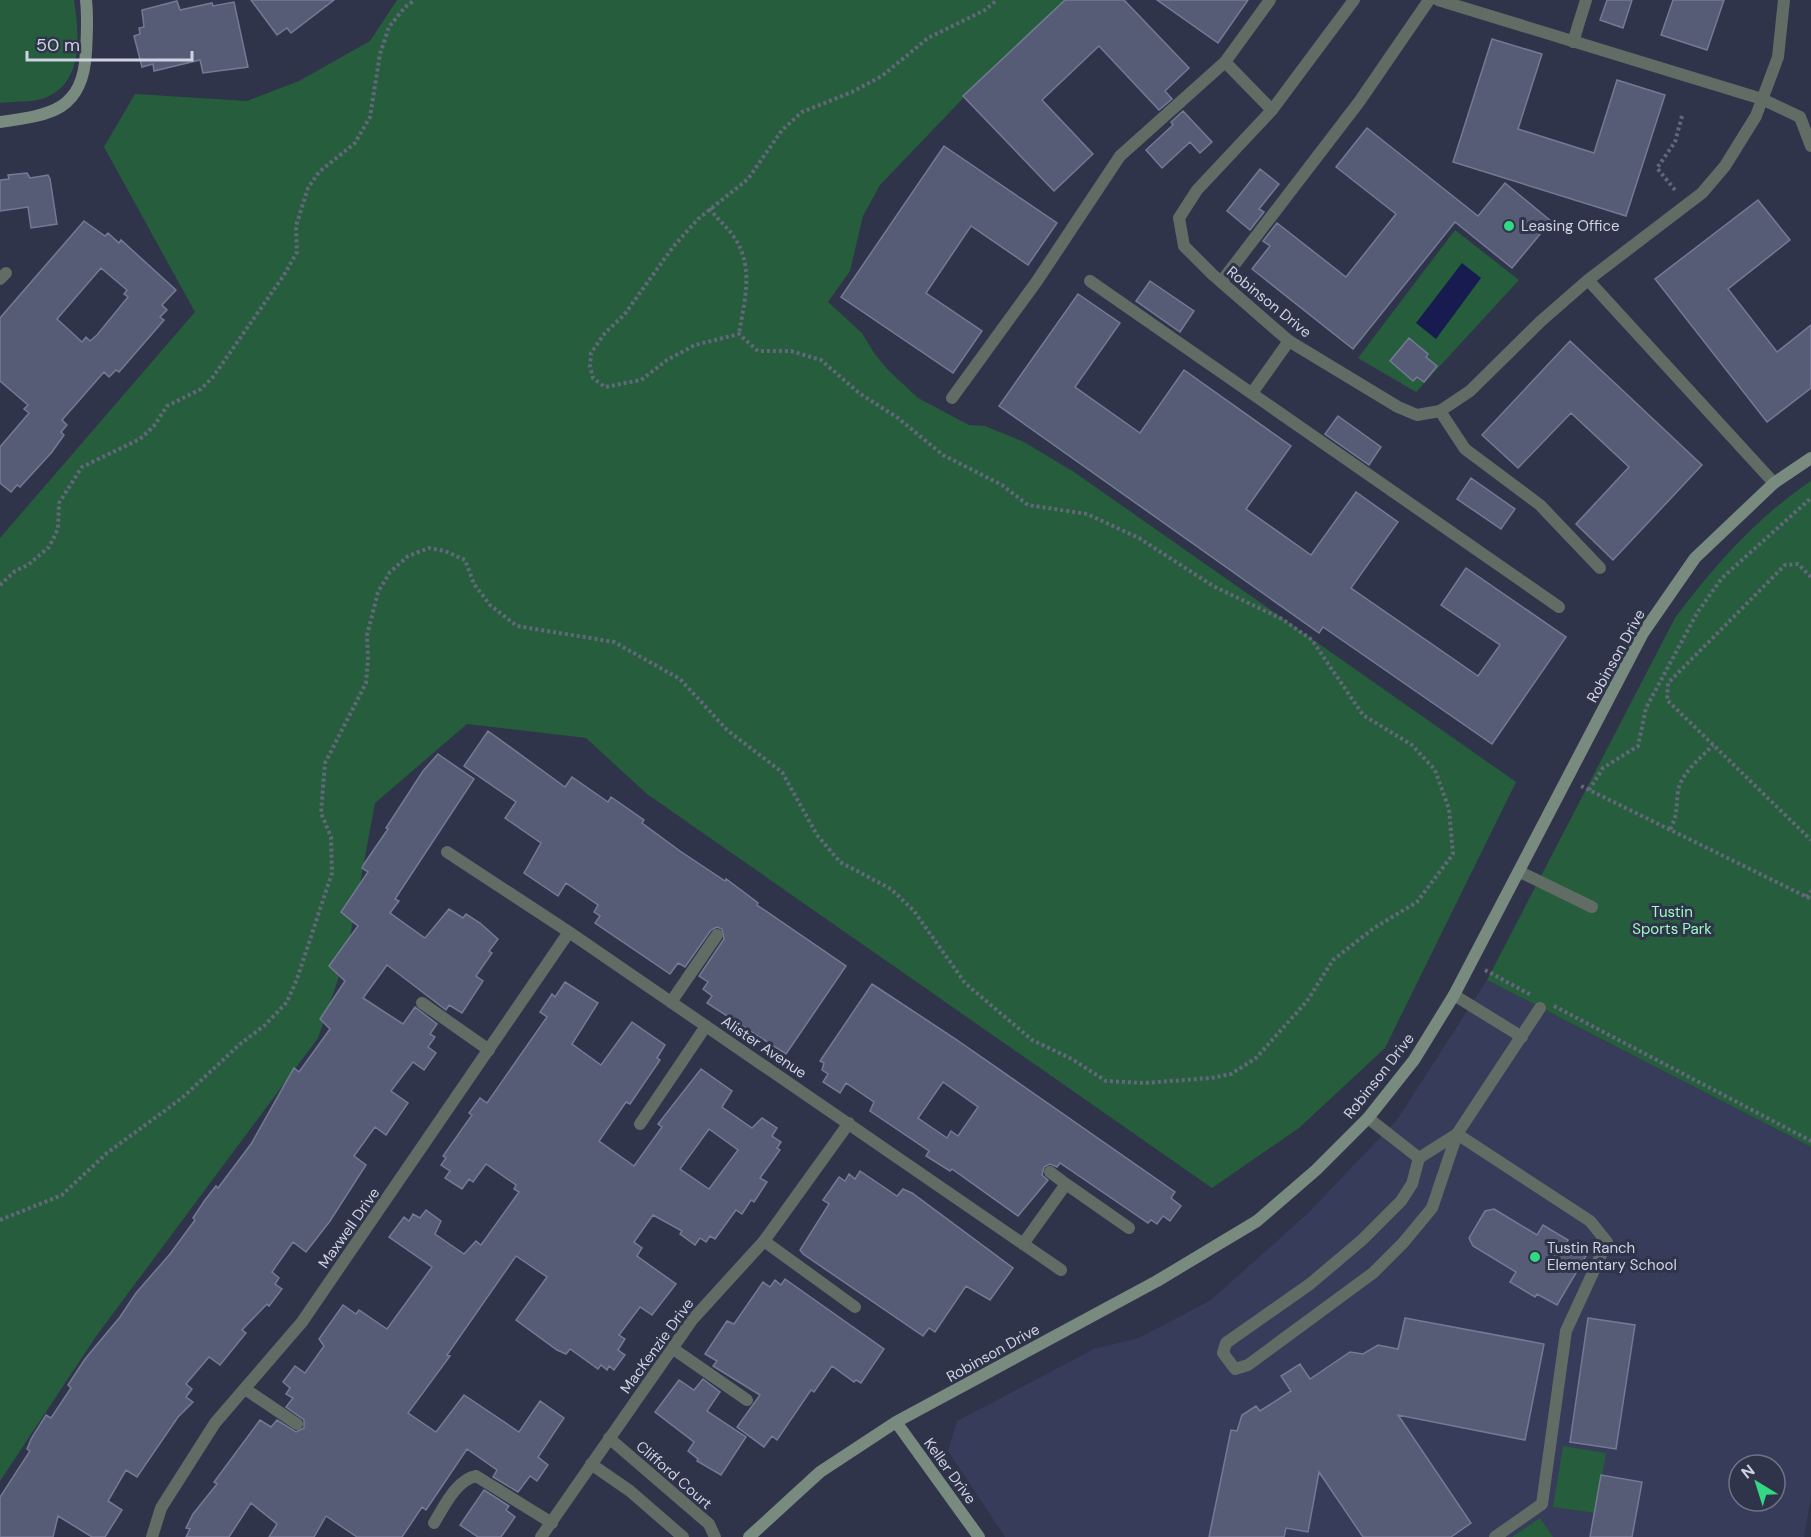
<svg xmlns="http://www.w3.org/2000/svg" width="1811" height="1537" viewBox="0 0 1811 1537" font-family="'DM Sans',sans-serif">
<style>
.built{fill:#363c59;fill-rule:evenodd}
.green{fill:#265d3c}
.water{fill:#181b4f}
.building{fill:#575c76;stroke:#747a95;stroke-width:1.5;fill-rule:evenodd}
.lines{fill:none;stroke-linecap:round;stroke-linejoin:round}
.path{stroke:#62677b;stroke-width:4;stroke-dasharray:3 3;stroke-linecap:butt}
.lane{stroke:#616c64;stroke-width:12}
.street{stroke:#616c64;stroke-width:12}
.secondary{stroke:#788b7e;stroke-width:12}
.poi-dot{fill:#32d882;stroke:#2f344b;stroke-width:2}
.labels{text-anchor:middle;stroke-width:6;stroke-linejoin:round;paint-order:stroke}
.poi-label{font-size:15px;fill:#ced2e1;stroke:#2f344b;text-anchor:start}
.street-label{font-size:15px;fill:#ced2e1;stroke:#2f344b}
.park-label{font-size:15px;fill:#9cfbbe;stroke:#2f344b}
</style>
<rect width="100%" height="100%" fill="#2f344b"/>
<path class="built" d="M1487 980 1811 1147V1497L1804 1537H1005L948 1451 957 1421 1094 1349 1139 1338 1211 1300 1307 1214 1397 1120ZM1739 1465H1775V1501H1739Z"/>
<path class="green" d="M0 0H74C79 32 84 82 47 97 34 103 14 101 0 103Z
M397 0H1066L971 90 880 185 863 216 850 271 828 302 862 333 874 353 888 370 918 398 969 425 985 426 1024 442 1074 472 1516 782 1385 1048 1299 1128 1212 1188 647 794 586 738 467 724 375 803 347 953 318 1038 97 1335 0 1481V538L195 312 104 147 135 94 247 101 299 81 370 41Z
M1455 230 1519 280 1416 392 1358 358Z
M1811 481V1147L1487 980 1675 618C1713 567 1757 517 1811 481Z
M1563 1446 1606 1453 1596 1513 1553 1507Z
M1540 1518 1553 1537H1512Z"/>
<path class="water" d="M1462 263 1481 278 1436 339 1416 323Z"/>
<path class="building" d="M251 0H334L291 33 287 28 277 35Z
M1065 0H1124L1189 68 1165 91 1172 99 1159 110 1099 46 1042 100 1093 154 1054 191 963 96Z
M1157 0H1248L1218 43Z
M1607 0H1632L1623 28 1600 20Z
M1673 0H1724L1707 50 1661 35Z
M177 1 180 10 212 3 213 6 234 2 248 67 203 73 200 60 154 71 153 64 142 67 134 36 140 34 139 28 144 27 142 10Z
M1492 39 1542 54 1518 129 1594 153 1617 80 1665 95 1626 216 1453 162Z
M1183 111 1212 142 1200 153 1190 142 1162 168 1146 150 1173 125 1171 122Z
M1367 128 1478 216 1505 183 1551 221 1512 268 1455 222 1353 349 1252 269 1270 246 1263 241 1277 223 1346 277 1396 214 1336 167Z
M944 146 1057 223 1028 265 971 226 926 293 982 331 953 373 841 297Z
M1260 169 1279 184 1259 209 1264 212 1250 230 1227 211Z
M27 173 30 178 48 175 50 179 57 224 31 228 28 207 0 211V180L9 179 8 175Z
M1758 200 1790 240 1728 289 1777 352 1811 325V388L1767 422 1655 279Z
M84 221 105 236 108 233 119 243 121 240 176 290 162 305 167 310 160 317 164 320 119 372 116 370 109 377 104 372 62 420 67 425 61 432 64 435 52 452 20 487 17 485 11 492 0 483V447L29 413 24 409 28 405 0 381V318ZM101 268 127 290 124 294 128 297 97 335 90 341 86 337 82 342 57 319Z
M1150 281 1194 311 1180 332 1136 301Z
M1078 294 1120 323 1075 387 1140 433 1184 370 1291 446 1246 509 1311 555 1356 492 1398 522 1351 588 1478 676 1500 645 1441 605 1466 568 1566 637 1492 744 1323 627 1319 633 999 406Z
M1409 338 1428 354 1426 357 1437 366 1424 382 1417 377 1413 381 1390 361Z
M1570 341 1702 465 1613 560 1576 524 1629 467 1571 413 1518 468 1482 435Z
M1338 416 1381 447 1369 465 1325 434Z
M1471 478 1515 509 1501 529 1457 499Z
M488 731 565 787 572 777 608 802 611 797 644 820 642 823 680 851 725 881 726 879 749 896 758 903 757 905 846 966 786 1054 707 1003 712 996 703 989 708 982 699 976 724 939 722 929 717 927 711 930 685 967 678 963 670 974 595 923 600 916 594 912 598 905 566 883 558 896 524 873 541 843 505 818 516 802 464 766Z
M438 754 474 779 395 899 399 901 390 913 425 938 449 909 463 918 466 914 480 923 498 939 489 951 492 953 476 976 483 981 462 1013 449 1005 446 1010 387 965 363 998 403 1024 415 1007 437 1024 430 1034 435 1037 428 1047 436 1053 424 1070 413 1062 391 1091 408 1103 386 1135 375 1127 354 1156 366 1165 330 1221 306 1252 293 1242 272 1272 279 1278 275 1284 282 1289 269 1306 267 1304 242 1330 246 1333 220 1365 209 1357 186 1384 192 1389 186 1397 193 1402 178 1417 137 1477 126 1470 108 1501 122 1510 105 1537H92L58 1516 53 1537H0V1497L30 1451 27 1449 31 1439 46 1415 51 1418 71 1388 68 1385 85 1359 120 1317 136 1293 170 1254 195 1220 193 1218 205 1200 216 1186 218 1188 251 1144 294 1068 299 1072 330 1029 320 1019 345 981 329 966 358 926 341 912 368 872 362 868 364 864 388 829 386 828 423 771Z
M565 982 598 1003 572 1044 601 1065 632 1022 665 1045 657 1058 660 1060 630 1104 626 1102 599 1141 634 1166 662 1127 658 1124 701 1069 732 1091 722 1107 752 1128 762 1118 777 1128 772 1136 781 1142 777 1148 780 1150 760 1178 767 1182 754 1202 751 1200 742 1214 736 1210 715 1239 710 1236 706 1242 700 1238 695 1245 680 1234 682 1231 653 1215 634 1242 642 1248 637 1256 676 1284 652 1315 640 1307 619 1335 625 1339 618 1350 625 1355 614 1370 609 1366 607 1370 601 1365 598 1369 570 1349 566 1354 557 1350 516 1320 547 1277 516 1256 447 1355 450 1356 408 1413 436 1432 464 1395 519 1432 540 1401 564 1418 538 1457 548 1465 537 1481 530 1476 518 1492 493 1477 497 1470 467 1449 426 1510 422 1507 402 1537H357L326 1516 314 1537H269L277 1524 251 1503 229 1537H186L190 1529 186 1528 193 1514 217 1484 214 1482 260 1420 271 1427 277 1420 296 1432 304 1428V1420L286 1407 293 1398 286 1394 290 1388 283 1382 295 1366 305 1373 324 1346 319 1339 343 1305 356 1314 359 1310 387 1329 432 1267 389 1237 404 1217 409 1221 413 1214 420 1218 426 1210 441 1221 435 1234 464 1254 476 1241 481 1245 519 1192 514 1189 516 1185 486 1164 473 1182 469 1179 462 1189 445 1178 450 1171 441 1165 446 1158 443 1156 472 1115 469 1113 480 1098 487 1103 547 1017 540 1012 552 994 555 997ZM709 1129 738 1150 709 1189 680 1169Z
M872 984 957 1040 1175 1192 1171 1198 1181 1206 1170 1221 1163 1216 1157 1224 1151 1220 1148 1223 1060 1163 1057 1167 1050 1164 1044 1167 1042 1175 1048 1180 1018 1216 952 1169 950 1171 926 1156 929 1151 870 1111 874 1102 846 1083 840 1093 823 1082 828 1074 822 1070 824 1063 820 1061ZM943 1082 978 1107 958 1136 951 1131 947 1138 918 1118Z
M860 1171 897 1196 903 1189 912 1193 1013 1268 990 1300 966 1286 935 1332 929 1328 923 1336 803 1254 800 1250 829 1204 823 1200 839 1177 845 1181 849 1174 855 1179Z
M1494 1209 1537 1235 1543 1225 1568 1240 1566 1244 1586 1256 1557 1305 1537 1294 1535 1297 1510 1282 1516 1272 1473 1246 1469 1238 1485 1211Z
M785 1279 884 1349 861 1383 856 1380 854 1382 832 1366 814 1392 811 1390 777 1440 772 1436 764 1447 737 1427 760 1395 713 1366 717 1361 705 1354 727 1321 734 1324 763 1282 770 1287 775 1280 781 1285Z
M1405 1318 1544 1344 1525 1440 1398 1415 1471 1523 1451 1537H1363L1319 1472 1308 1532 1286 1528 1284 1537H1209L1231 1430 1237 1431 1242 1415 1256 1406 1260 1411 1291 1391 1281 1376 1300 1364 1310 1379 1350 1352 1363 1354 1378 1345 1398 1349Z
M1588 1318 1635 1325 1616 1449 1570 1442Z
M703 1379 720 1392 707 1411 746 1437 721 1475 697 1461 698 1459 688 1451 694 1442 655 1412 679 1380 694 1390Z
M1601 1475 1642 1482 1632 1537H1590Z
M484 1490 509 1506 506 1510 515 1517 501 1537H478L460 1525Z"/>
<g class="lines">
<path class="path" d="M1675 190 1657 168 1675 142 1682 116
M710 208C717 220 727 226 734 237 755 268 744 301 739 334
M1811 577 1798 564 1785 565 1668 683 1667 700 1811 840
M0 585 15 571 28 565 49 547 58 529 59 503 82 467 140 439 154 426 167 406 201 389 213 377 284 275 297 252 296 226 308 188 319 172 355 143 370 117 380 54 389 27 405 7 415 0
M1581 786 1811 899
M1589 790 1603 768 1638 746 1646 708 1697 613 1722 578 1811 498
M1670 829C1678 815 1676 806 1678 791 1681 773 1701 758 1713 745
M1806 897 1811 891
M1485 970 1531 995
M1554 1006 1811 1141
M0 1220 62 1195 107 1153 182 1098 239 1045 265 1025 287 1002 297 979 332 873 331 837 321 813 325 763 366 683 368 660 367 635 378 592 390 572 408 556 429 548 445 551 465 560 474 584 490 605 517 626 614 642 680 679 727 730 782 772 817 835 840 862 891 889 914 911 965 983 1032 1040 1072 1059 1106 1081 1144 1083 1211 1078 1231 1074 1256 1058 1307 1001 1333 960 1374 928 1417 902 1453 854 1449 809 1435 770 1412 745 1363 715 1312 640 1282 619 1213 586 1139 538 1087 514 1028 505 1002 485 943 455 898 418 859 393 821 360 791 351H758L739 334 695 345 667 360 641 380 605 387 593 378 590 366 591 353 605 333 624 315 673 247 698 219 748 179 782 130 802 112 852 92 882 76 928 38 985 10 997 0"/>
<path class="lane" d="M1438 0 1762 99 1800 117 1811 146
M1573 42 1586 0
M1225 62 1272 110
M1090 281 1559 607
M1221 282 1359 102 1429 0
M1252 393 1289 341
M952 398 1037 281 1120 156 1225 62 1270 0
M1440 411 1465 449 1540 505 1600 568
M1520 872 1592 907
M1454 995 1522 1037
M671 1002 717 935
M422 1003 489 1050
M1368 1118 1419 1158 1457 1134 1540 1008
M640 1124 706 1026
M1419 1158 1412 1184 1401 1201 1362 1240 1310 1284 1226 1343 1223 1353 1235 1369 1248 1365 1373 1273 1403 1243 1432 1208 1457 1134 1590 1221 1607 1242 1566 1331 1542 1504 1495 1537
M1050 1172 1066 1184
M764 1241 855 1307
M1023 1244 1066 1184 1129 1228
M672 1348 747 1400
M245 1389 297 1424
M434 1523C444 1507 456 1480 476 1476L552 1523"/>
<path class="street" d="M1354 0 1272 110 1197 190 1179 218 1184 246 1212 274 1289 341 1398 407 1417 415 1440 411 1470 391 1541 321 1588 280 1702 193 1725 166 1756 116 1778 57 1784 0
M0 279 6 273
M1588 280 1774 483
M447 852 569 932 1061 1270
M609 1438 709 1524 715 1537
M591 1464 630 1491 683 1537
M152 1537 161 1508 215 1423 302 1322 569 932
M541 1537 692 1320 764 1241 849 1123"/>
<path class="secondary" d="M0 122C52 115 83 110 86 52 87 34 88 18 86 0
M896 1422 979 1537
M749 1537 820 1472 896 1422 1157 1281 1257 1221 1316 1170 1368 1118 1414 1060 1454 995 1643 633 1695 558 1774 483 1811 458"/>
</g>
<g class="poi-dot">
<circle cx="1509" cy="226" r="6"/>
<circle cx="1535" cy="1257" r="6"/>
</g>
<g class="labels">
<g class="poi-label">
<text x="1521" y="231">Leasing Office</text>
<text x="1547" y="1253">Tustin Ranch<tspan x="1547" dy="17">Elementary School</tspan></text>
</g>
<g class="street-label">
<text transform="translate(1269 302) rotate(39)" y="5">Robinson Drive</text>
<text transform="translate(1616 656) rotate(-61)" y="5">Robinson Drive</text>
<text transform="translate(764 1047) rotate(34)" y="5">Alister Avenue</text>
<text transform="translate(1379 1076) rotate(-52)" y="5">Robinson Drive</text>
<text transform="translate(349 1228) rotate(-55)" y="5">Maxwell Drive</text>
<text transform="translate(657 1346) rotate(-54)" y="5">MacKenzie Drive</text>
<text transform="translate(993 1353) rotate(-29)" y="5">Robinson Drive</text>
<text transform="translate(950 1471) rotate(54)" y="5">Keller Drive</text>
<text transform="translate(674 1475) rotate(41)" y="5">Clifford Court</text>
</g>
<g class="park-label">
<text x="1672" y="917">Tustin<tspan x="1672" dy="17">Sports Park</tspan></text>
</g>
</g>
<g transform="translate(1757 1483) rotate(322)"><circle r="28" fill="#2f344b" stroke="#6f7387" stroke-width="1.5"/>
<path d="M0-4.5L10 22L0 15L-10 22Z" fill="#32d882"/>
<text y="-9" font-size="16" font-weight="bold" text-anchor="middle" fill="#ced2e1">N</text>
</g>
<path d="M27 51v9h165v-9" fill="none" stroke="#ced2e1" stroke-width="3"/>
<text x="36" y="51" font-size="18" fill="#ced2e1" stroke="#2f344b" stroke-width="4.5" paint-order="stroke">50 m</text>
</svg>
